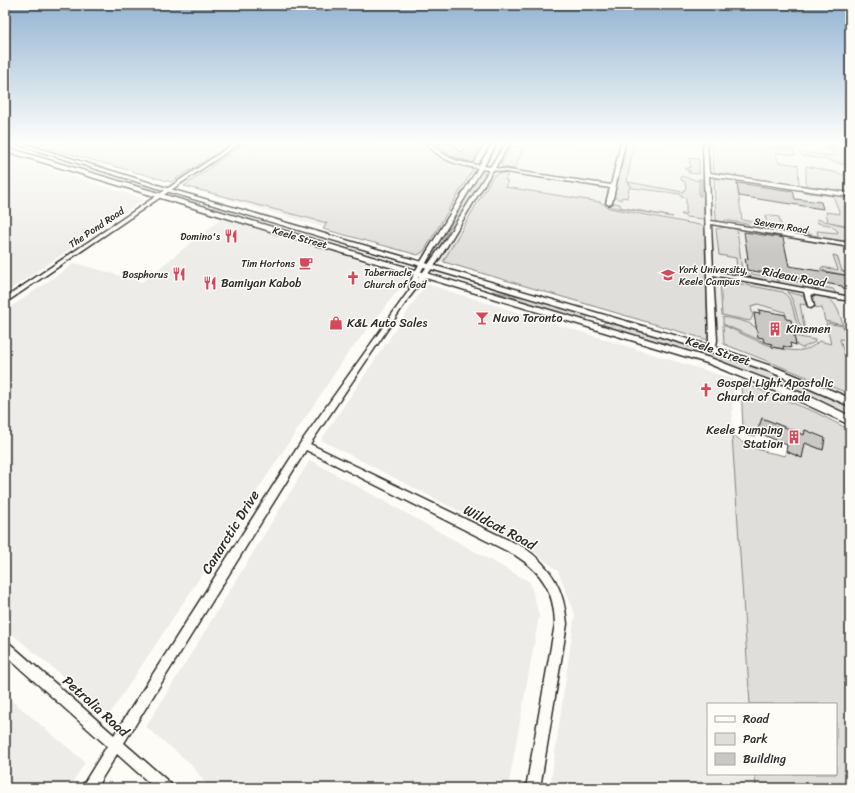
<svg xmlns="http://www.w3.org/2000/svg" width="855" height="793" viewBox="0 0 855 793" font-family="Sriracha,sans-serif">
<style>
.built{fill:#edece8}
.green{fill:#dfdeda;stroke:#858482}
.building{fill:#c9c8c4;stroke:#2b2b2b}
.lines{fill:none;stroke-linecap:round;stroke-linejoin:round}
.minor-casing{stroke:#2b2b2b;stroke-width:3}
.major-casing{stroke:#2b2b2b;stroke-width:3}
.minor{fill:#fdfcf7;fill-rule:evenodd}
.major{fill:#fdfcf7;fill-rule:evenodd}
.labels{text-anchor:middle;stroke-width:3;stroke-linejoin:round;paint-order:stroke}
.far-street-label{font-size:10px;fill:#2b2b2b;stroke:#fdfcf7}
.far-poi-label{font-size:10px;fill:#2b2b2b;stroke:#fdfcf7;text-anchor:end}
.street-label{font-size:12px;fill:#2b2b2b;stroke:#fdfcf7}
.poi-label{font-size:12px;fill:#2b2b2b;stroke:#fdfcf7;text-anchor:start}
.near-street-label{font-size:14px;fill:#2b2b2b;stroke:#fdfcf7}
</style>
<rect width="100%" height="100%" fill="#fdfcf7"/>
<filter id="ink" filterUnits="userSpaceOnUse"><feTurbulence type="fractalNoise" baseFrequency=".025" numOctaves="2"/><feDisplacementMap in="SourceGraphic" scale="8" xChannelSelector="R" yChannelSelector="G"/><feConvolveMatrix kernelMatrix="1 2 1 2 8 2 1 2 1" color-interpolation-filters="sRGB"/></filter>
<g filter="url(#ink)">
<path class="built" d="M96 143H850V394L793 370 702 338 72 154Z
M5 154 14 157 144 199 5 293Z
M221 219 329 250 408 278 346 356 109 715 5 628V311L75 263 142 282Z
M426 284 733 379 732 435 750 704H708V774H755L756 788H550L575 614 558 571 527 546 321 440Z
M310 460 530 582 539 616 508 788H209L190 763 146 727Z
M5 695 85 762 69 788H5Z"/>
<path class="green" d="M30 143H233L171 182Z
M245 143H424L448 161 473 169 424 251 418 255 323 229 327 223 184 186Z
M627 143H634L627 181 632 188H629L627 198 622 197 621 200 614 197Z
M712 143C721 143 757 142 763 148H791L796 155 776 153 778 162 798 165 799 185 714 173Z
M838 145 845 157 850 160V166L824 159 802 156 800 152 830 156V155H834L831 149 824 147Z
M512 146 524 148 514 169 503 167 501 164Z
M689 158 699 159V174L688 173V171H691L684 169 691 167 689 161H691V159Z
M806 166 850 176V193L806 186Z
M482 172 486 174 436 255 435 254C450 228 464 200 479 173Z
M500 173 508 174 505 180 508 181 505 187 600 202 609 208 705 226 708 340 444 262V260L493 176Z
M681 176 699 181V196H701V181L698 179H703L704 216 703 219 686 217 681 214H686V198L681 197V194L633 188 628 182 683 192 686 188 685 182 681 180Z
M722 177 748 181V184L737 183 742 220 760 223 759 226 748 227V224L725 220V223L716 220 714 179Z
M803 189 850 196V226L829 222 850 227V244L774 231 768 228 765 216 766 215 779 217 781 226 807 231 808 234 818 236 817 231 838 233 837 230 829 225 818 223 817 219 828 222 826 212 840 214 833 196 802 192Z
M614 203 620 204V207L673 217 612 207 607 204Z
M724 227 737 229 742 270 737 269 736 258 719 255 716 229Z
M833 255 837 256 842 271 850 273V276L821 270V268L822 267 838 270Z
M746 273 776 278 778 284 746 278Z
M779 278 833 289 837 295 781 284 778 279Z
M720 280 783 292C797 302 791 322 803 332L796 329 794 330 791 320 786 319 785 312 758 304 751 306 753 316 750 321 722 315Z
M492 291 533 299 589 316 586 318 587 321Z
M787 292 804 296 806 305 800 304 805 331C794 322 798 303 787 292Z
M815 295C835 296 838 309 843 325L825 321 822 308 814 307 812 297Z
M723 317C739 320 761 322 764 342L723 324Z
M607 322 743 362 782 376 850 405V418L695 354 603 326V323Z
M826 323 843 326 848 340 840 339 845 357 850 358V394L724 344 723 325C746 335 798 366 819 341L831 344Z
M794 336 815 340V342L802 348 796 345Z
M741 382 815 412 850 430V788H756L755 774H836V704H750L732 435C738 436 741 443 748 446 759 451 773 453 785 456L786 451 802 458 805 443 823 450 825 439 805 430 804 435 762 418 756 436 746 435 743 430Z"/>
<path class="building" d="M436 143H452L460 152 470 143H485L473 163 450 156Z
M737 183 793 191 795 199 821 202 823 209 739 196Z
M744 232 783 238 789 266 850 276V290L843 288 842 286 747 270 745 258 748 259Z
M759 310 786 315V319L791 320 796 345 790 343 791 348 783 346 784 349 772 347V344L764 342 763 338 758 337 755 320 754 313 760 314Z
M762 418 804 435 805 430 825 438 823 450 805 443 802 458 786 451 787 445 757 432Z"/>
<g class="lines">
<g class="minor-casing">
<path id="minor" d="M235 143H240L5 303V298Z
M426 143H430C447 159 456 162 479 165L493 143H497L484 166 490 167 506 143H510L495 168 611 185 621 143H625L612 203 609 205 606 203 610 188 493 170 438 261 408 299 310 444 523 547C552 567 564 589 567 624L540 788H526L555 624C554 591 543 573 515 555L306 450 124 743 170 783 172 788H155L117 754 96 788H81L107 746 5 655V641L9 643 114 735 301 442 410 289 409 287 414 273 478 168C455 165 441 160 426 143ZM482 169 489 170 444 242 418 279 420 273Z
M703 143H707L709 173 850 193V197L709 176 711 221 850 243V247L711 224 713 271 850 297V301L811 294 814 306 811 308 808 306 804 292 713 275 717 340 715 351H709L708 349 709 340Z"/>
</g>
<g class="major-casing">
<path id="major" d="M13 143H21L177 191 715 347 777 368 850 398V406L771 372 709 351 173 193Z
M5 147 713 359 809 396 850 416V425L801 402 707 363 5 151Z"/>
</g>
<use href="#minor" class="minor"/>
<use href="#major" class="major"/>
</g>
</g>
<linearGradient id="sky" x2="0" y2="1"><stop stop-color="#93b4d2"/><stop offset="0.56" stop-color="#fefefb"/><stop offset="1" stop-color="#fefefb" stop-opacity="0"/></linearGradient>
<rect width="855" height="254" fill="url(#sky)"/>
<defs>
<g id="restaurant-bare" transform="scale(1.08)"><path d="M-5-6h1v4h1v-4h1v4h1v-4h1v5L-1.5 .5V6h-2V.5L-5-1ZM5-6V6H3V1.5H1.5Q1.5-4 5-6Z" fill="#d1495b" stroke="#fdfcf7" stroke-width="2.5" paint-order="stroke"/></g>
<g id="cafe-bare" transform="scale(1.08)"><path d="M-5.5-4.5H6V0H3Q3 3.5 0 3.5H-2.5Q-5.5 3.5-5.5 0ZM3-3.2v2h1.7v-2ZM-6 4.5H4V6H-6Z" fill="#d1495b" stroke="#fdfcf7" stroke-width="2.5" paint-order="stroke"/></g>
<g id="university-bare" transform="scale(1.08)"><path d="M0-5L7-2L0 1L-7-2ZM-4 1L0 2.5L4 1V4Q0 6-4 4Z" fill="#d1495b" stroke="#fdfcf7" stroke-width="2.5" paint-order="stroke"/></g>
<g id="church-bare" transform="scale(1.08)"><path d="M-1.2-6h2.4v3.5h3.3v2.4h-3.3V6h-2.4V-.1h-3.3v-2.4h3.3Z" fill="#d1495b" stroke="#fdfcf7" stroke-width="2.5" paint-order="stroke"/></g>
<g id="bar-bare" transform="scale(1.08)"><path d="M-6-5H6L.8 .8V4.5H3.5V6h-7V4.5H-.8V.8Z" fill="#d1495b" stroke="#fdfcf7" stroke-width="2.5" paint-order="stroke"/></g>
<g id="shop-bare" transform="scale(1.08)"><path d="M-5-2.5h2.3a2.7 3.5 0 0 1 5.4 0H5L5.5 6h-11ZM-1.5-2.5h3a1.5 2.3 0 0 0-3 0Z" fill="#d1495b" stroke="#fdfcf7" stroke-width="2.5" paint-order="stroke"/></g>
<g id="building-bare" transform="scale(1.08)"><path d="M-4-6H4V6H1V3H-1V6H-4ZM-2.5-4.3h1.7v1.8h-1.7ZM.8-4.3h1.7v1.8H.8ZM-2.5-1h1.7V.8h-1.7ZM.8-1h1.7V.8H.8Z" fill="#d1495b" stroke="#fdfcf7" stroke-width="2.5" paint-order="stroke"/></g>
</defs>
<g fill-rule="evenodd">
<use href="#restaurant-bare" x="231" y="236"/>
<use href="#cafe-bare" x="306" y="263"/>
<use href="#restaurant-bare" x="179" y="274"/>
<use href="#university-bare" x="668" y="275"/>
<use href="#church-bare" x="353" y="278"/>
<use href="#restaurant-bare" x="210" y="283"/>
<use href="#bar-bare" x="482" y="318"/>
<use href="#shop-bare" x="336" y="323"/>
<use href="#building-bare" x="775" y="329"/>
<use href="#church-bare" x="706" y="390"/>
<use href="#building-bare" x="794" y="437"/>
</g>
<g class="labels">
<g class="far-street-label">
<text transform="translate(781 225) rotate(10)" y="4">Severn Road</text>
<text transform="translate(96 227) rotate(-34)" y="4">The Pond Road</text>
<text transform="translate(300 237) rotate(16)" y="4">Keele Street</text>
</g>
<g class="far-poi-label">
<text x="220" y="240">Domino's</text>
<text x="295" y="267">Tim Hortons</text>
<text x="679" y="273" text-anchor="start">York University,<tspan x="679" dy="12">Keele Campus</tspan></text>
<text x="364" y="276" text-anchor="start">Tabernacle<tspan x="364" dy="12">Church of God</tspan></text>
<text x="168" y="278">Bosphorus</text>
</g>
<g class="street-label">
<text transform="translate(794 277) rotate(11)" y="4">Rideau Road</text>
<text transform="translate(718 351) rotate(19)" y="4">Keele Street</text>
</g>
<g class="poi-label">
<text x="221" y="287">Bamiyan Kabob</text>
<text x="493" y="322">Nuvo Toronto</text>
<text x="347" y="327">K&amp;L Auto Sales</text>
<text x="786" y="333">Kinsmen</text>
<text x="717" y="387">Gospel Light Apostolic<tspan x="717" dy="14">Church of Canada</tspan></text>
<text x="783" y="434" text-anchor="end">Keele Pumping<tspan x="783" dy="14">Station</tspan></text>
</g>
<g class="near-street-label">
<text transform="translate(500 527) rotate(28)" y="5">Wildcat Road</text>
<text transform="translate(230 532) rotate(-58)" y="5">Canarctic Drive</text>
<text transform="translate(96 706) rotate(42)" y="5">Petrolia Road</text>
</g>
</g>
<rect width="855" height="793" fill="none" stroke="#fdfcf7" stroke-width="20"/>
<rect x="10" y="10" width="835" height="773" fill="none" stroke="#2b2b2b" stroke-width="1.5" filter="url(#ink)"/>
<rect x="707" y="703" width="130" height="72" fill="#fdfcf7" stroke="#a9a8a5"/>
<rect x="715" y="716" width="20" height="6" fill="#fdfcf7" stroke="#a9a8a5"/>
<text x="743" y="723" font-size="12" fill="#2b2b2b">Road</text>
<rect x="715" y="733" width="20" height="12" fill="#dfdeda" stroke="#a9a8a5"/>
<text x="743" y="743" font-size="12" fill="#2b2b2b">Park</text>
<rect x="715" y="753" width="20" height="12" fill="#c9c8c4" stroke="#a9a8a5"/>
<text x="743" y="763" font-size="12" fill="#2b2b2b">Building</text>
</svg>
